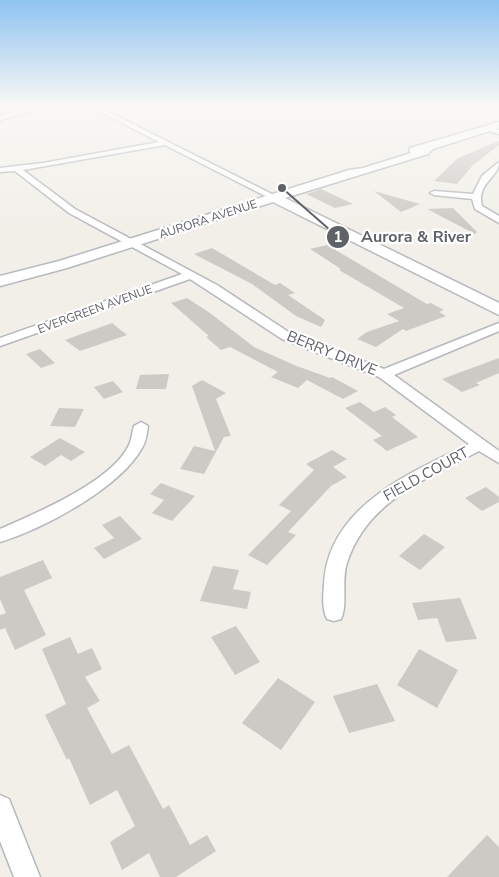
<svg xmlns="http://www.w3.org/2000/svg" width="499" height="877" viewBox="0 0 499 877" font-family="'Nunito Sans',sans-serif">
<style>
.building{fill:#cccac5}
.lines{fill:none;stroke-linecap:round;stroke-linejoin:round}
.street-casing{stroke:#b5b8bc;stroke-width:3}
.secondary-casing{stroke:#b6babf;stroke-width:3}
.street{fill:#fff;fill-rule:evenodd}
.secondary{fill:#fff;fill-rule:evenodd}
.labels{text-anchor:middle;stroke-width:4.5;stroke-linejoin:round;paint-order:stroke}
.far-street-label{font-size:12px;fill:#5f6368;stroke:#fff}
.street-label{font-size:15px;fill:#5f6368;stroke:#fff}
.leader{fill:none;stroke:#5f6368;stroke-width:2}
.callout-dot{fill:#5f6368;stroke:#fff;stroke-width:2}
.mark-label{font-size:15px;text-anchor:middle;font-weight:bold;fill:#fff}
.callout-label{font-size:16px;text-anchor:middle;font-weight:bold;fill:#5f6368;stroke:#fff;stroke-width:4.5;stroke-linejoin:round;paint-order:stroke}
</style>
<rect width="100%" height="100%" fill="#f1efe8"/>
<path class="building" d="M499 141V145L473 165 457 184 434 181 458 158Z
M321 189 353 204 335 208 306 194Z
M374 191 420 204 401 212Z
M453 208 477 232 475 234 427 209Z
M327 245 427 304 431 303 444 310 439 312 446 316 406 331 403 329 376 347 357 339 367 332 399 321 387 314 404 308 339 270 341 269 310 249Z
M212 248 275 285 280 283 295 293 288 295 325 320 321 327 296 316 252 284 194 254Z
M187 298 210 313 254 347 294 365 330 378 332 377 358 391 343 399 307 380 298 388 271 377 278 372 230 347 221 350 206 337 209 336 171 303Z
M112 323 127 335 80 351 65 340Z
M40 349 55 363 41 368 26 354Z
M499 358V373L476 383 480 385 462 392 442 379Z
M169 374 166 389H136L140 375Z
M202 380 226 393 216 399 231 436 224 437 204 474 180 469 194 446 215 451 192 386Z
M113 381 123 392 104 399 94 387Z
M360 402 374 412 385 407 396 415 392 417 418 437 387 451 373 440 382 436 345 408Z
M59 408 84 409 75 427 50 426Z
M60 438 85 452 71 461 61 455 45 466 30 457Z
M332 450 347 459 333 467 347 477 331 486 288 532 296 535 267 565 248 555 291 511 279 505 314 470 306 464Z
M161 483 195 496 172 521 152 513 164 500 150 494Z
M486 487 499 497V502L482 511 465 498Z
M120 516 142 539 104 559 94 548 114 538 102 525Z
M424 534 445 547 420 570 399 556Z
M43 560 52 578 24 590 46 635 15 650 5 628 0 630V615L6 613 0 599V577Z
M213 566 239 570 233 589 251 592 247 609 200 601Z
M460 598 477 639 446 642 437 618 418 620 412 603Z
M236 626 260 662 235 675 211 637Z
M70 637 78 654 92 648 102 669 85 677 100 701 87 708 112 754 129 745 163 809 169 805 190 845 207 835 216 851 176 877H160L149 853 122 870 110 842 135 826 117 790 90 805 69 758 67 760 45 715 66 704 42 649Z
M419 649 458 670 437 708 397 685Z
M278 678 315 702 281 750 242 723Z
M377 684 395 721 349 733 333 696Z
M487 835 499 847V877H447Z"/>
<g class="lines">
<g class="street-casing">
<path id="street" d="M39 106H50L0 120V116Z
M89 106H97L278 197 271 199 165 145 23 170 75 209 217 285 290 333 384 369 499 323V331L394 375 499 451V463L479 451C427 478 366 502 347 563 341 580 348 605 341 619L334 621 327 619C322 609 323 596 324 585 327 507 410 473 469 444L379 377 282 339 190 279 0 346V338L182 274 69 213 15 171 0 172V168L43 163 159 142Z
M487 127 499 130V134L485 130Z
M499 162C499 178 476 183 482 206L499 216V223L475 209 472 199 434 195 430 193 434 191 473 194 482 176Z
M141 422 148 426C147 433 146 442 142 448 120 488 43 529 0 542V529C36 513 112 482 129 445 132 439 132 432 134 426Z
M0 795 9 799 40 877H14L0 841Z"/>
</g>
<g class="secondary-casing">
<path id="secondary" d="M499 122V128L433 149 428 154 285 198 499 303V315L273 202 67 268 0 286V276L59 261 349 170 363 168 411 153 409 150 410 148Z"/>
</g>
<use href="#street" class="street"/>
<use href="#secondary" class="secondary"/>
</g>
<linearGradient id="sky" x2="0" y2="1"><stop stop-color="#8fc3f1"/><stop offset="0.46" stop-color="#f9f8f5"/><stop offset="1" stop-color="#f9f8f5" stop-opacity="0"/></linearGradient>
<rect width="499" height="229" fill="url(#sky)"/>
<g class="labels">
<g class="far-street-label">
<text transform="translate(208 219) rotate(-18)" y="4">AURORA AVENUE</text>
<text transform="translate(95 309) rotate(-20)" y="4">EVERGREEN AVENUE</text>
</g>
<g class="street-label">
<text transform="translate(332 353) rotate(22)" y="5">BERRY DRIVE</text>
<text transform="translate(426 474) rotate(-29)" y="5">FIELD COURT</text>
</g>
</g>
<path class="leader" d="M282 188L338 237"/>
<g class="callout-dot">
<circle cx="282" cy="188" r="5"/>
<circle cx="338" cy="237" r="12"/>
</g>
<g class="mark-label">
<text x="338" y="242">1</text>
</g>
<g class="callout-label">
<text x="416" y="242">Aurora &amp; River</text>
</g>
</svg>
